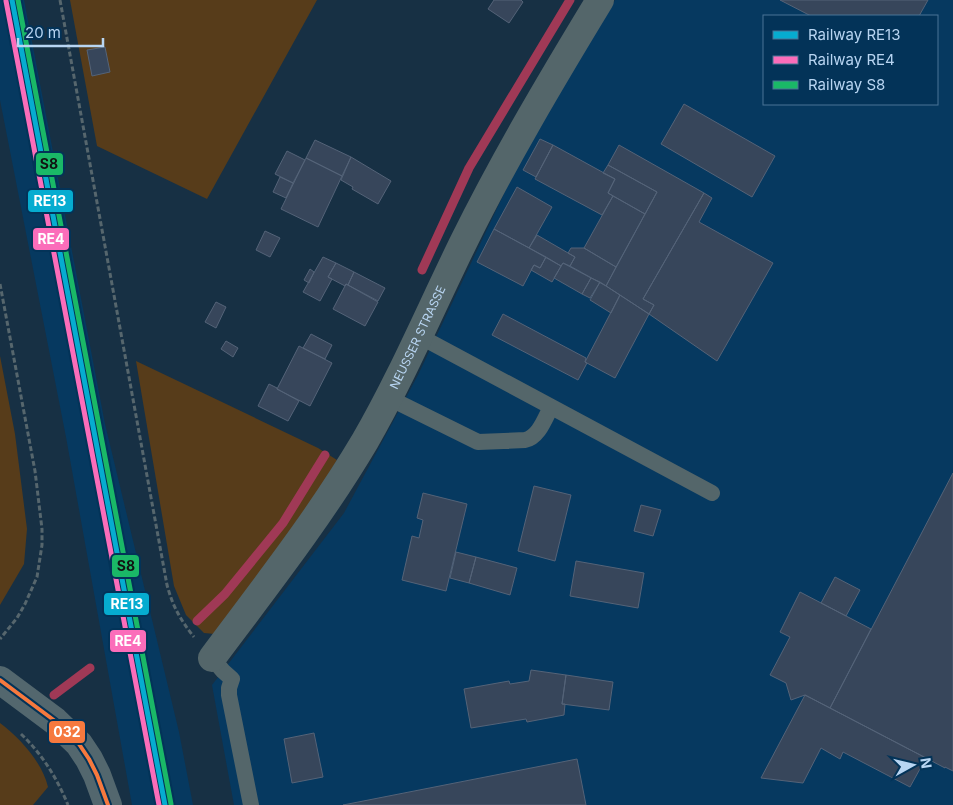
<svg xmlns="http://www.w3.org/2000/svg" width="953" height="805" viewBox="0 0 953 805" font-family="Inter,sans-serif">
<style>
.built{fill:#063960;fill-rule:evenodd}
.green{fill:#573c1a}
.lines{fill:none;stroke-linecap:round;stroke-linejoin:round}
.stream{stroke:#a03956;stroke-width:9}
.building{fill:#37465b;stroke:#546378}
.path{stroke:#56666d;stroke-width:3;stroke-dasharray:5 2.5;stroke-linecap:butt}
.lane{stroke:#54666a;stroke-width:16}
.street{stroke:#54666a;stroke-width:28}
.secondary{stroke:#53676e;stroke-width:28}
.bus-1-casing{stroke:#033358;stroke-width:8}
.bus-1{stroke:#f6793e;stroke-width:4}
.rail-1-casing{stroke:#033358;stroke-width:9}
.rail-2-casing{stroke:#033358;stroke-width:9}
.rail-3-casing{stroke:#033358;stroke-width:9}
.rail-1{stroke:#06acd0;stroke-width:5}
.rail-2{stroke:#fb6dba;stroke-width:5}
.rail-3{stroke:#1ab867;stroke-width:5}
.labels{text-anchor:middle;stroke-width:4;stroke-linejoin:round;paint-order:stroke}
.street-label{font-size:12px;fill:#b8d5f2;stroke:#033358}
.line-badge{stroke:#033358;stroke-width:2}
.badge-label{font-size:14px;text-anchor:middle;font-weight:bold;fill:#fff}
.pale-badge-label{font-size:14px;text-anchor:middle;font-weight:bold;fill:#111}
</style>
<rect width="100%" height="100%" fill="#173044"/>
<path class="built" d="M0 0H24L105 424 179 732 193 805H132L66 437 0 100Z
M615 0H953V805H234L212 685 344 513 418 375 509 183 559 90ZM764 16H937V104H764Z"/>
<path class="green" d="M70 0H317L207 199 97 146Z
M0 356 15 434 27 529 24 564 0 605Z
M136 361 318 448 337 460 295 530 215 634 204 633 186 615 174 586Z
M0 723C20 738 42 762 48 787L33 805H0Z"/>
<g class="lines">
<path class="stream" d="M422 270 469 168 570 0
M197 621 225 594 283 523 325 455
M54 695 90 668"/>
</g>
<path class="building" d="M494 0H521L523 2 509 23 488 9Z
M780 0H928L919 16H811Z
M105 47 110 72 92 76 87 50Z
M684 104 775 156 752 197 661 144Z
M540 139 553 145 536 177 523 170Z
M315 140 351 157 342 176 306 158Z
M553 145 615 179 608 193 613 196 602 215 535 179Z
M619 145 704 193 643 299 654 305 649 314 606 286 657 192 608 165Z
M287 151 305 160 293 183 275 174Z
M351 157 391 181 378 204 352 189 353 187 341 180Z
M306 158 342 176 318 227 281 209Z
M608 165 657 192 645 214 608 193 615 179 603 173Z
M280 177 293 183 286 198 273 192Z
M517 187 552 207 529 248 494 229Z
M704 193 712 198 699 222 773 263 717 361 649 314 654 305 643 299Z
M613 196 645 214 616 267 584 248Z
M494 229 546 257 540 268 534 265 523 286 477 262Z
M265 231 280 238 270 257 256 250Z
M537 235 575 257 570 266 563 263 561 266 529 248Z
M571 248H584L616 267 606 286 570 266 575 257 568 253Z
M323 257 336 263 328 277 332 279 320 301 303 292Z
M546 257 561 266 552 282 531 270 534 265 540 268Z
M336 263 354 272 348 285 346 284 345 286 328 277Z
M563 263 591 278 582 294 554 278Z
M310 269 314 272 309 283 304 280Z
M354 272 385 288 378 301 348 285Z
M591 278 600 282 590 298 582 294Z
M600 282 620 295 611 313 590 300Z
M346 284 378 302 365 326 333 309Z
M620 295 649 314 615 378 585 362Z
M216 302 226 307 216 328 205 322Z
M503 314 586 358 585 362 587 363 578 380 492 335Z
M311 334 332 345 325 359 303 348Z
M226 341 238 348 233 357 221 349Z
M299 346 332 363 310 406 277 389Z
M269 384 277 388V389L299 401 288 421 258 406Z
M953 473V771L945 767V768L830 708Z
M534 486 571 495 555 561 518 551Z
M423 493 467 504 446 591 402 580 412 536 419 538 423 520 417 518Z
M641 505 661 510 653 536 634 531Z
M456 552 476 557 469 583 450 578Z
M476 557 517 568 510 595 469 583Z
M576 561 644 573 638 608 570 596Z
M835 577 860 590 846 616 821 603Z
M800 592 871 629 830 708 805 695 791 700 786 683 770 675 790 637 780 632Z
M531 670 566 675 562 704H565L564 715 527 722 526 719 471 728 464 689 509 681 510 684 529 681Z
M566 675 613 682 609 710 562 704Z
M805 695 926 758 910 787 843 752 840 759 821 748 803 783 761 778Z
M314 733 323 777 292 783 284 739Z
M577 759 586 805H343Z"/>
<g class="lines">
<path class="path" d="M60 0 167 585C173 607 180 619 194 637
M0 284 35 471 42 529V545L37 577 25 604 17 618 0 639
M21 734C42 754 57 778 68 805"/>
<path class="lane" d="M419 336 712 493
M389 398 478 442 525 440C539 437 545 418 551 407
M212 658 223 671 232 679 229 688V695L251 805"/>
<path class="street" id="s1" d="M212 658C265 587 320 517 365 441 402 377 431 308 464 241 505 158 552 79 600 0"/>
<path class="secondary" d="M0 680 55 721 79 744 89 759 97 775 108 805"/>
<g class="bus-1-casing">
<path id="bus-1" d="M0 680 55 721 79 744 89 759 97 775 108 805"/>
</g>
<use href="#bus-1" class="bus-1"/>
<g class="rail-1-casing">
<path id="rail-1" d="M12 0 165 805"/>
</g>
<g class="rail-2-casing">
<path id="rail-2" d="M6 1 159 805"/>
</g>
<g class="rail-3-casing">
<path id="rail-3" d="M18 0 171 804"/>
</g>
<use href="#rail-1" class="rail-1"/>
<use href="#rail-2" class="rail-2"/>
<use href="#rail-3" class="rail-3"/>
</g>
<g class="labels">
<g class="street-label">
<text dy="4" stroke="none"><textPath href="#s1" startOffset="382">NEUSSER STRASSE</textPath></text>
</g>
</g>
<g class="line-badge">
<rect x="35" y="152" width="29" height="24" rx="5" fill="#1ab867"/>
<rect x="27" y="189" width="47" height="24" rx="5" fill="#06acd0"/>
<rect x="32" y="227" width="38" height="24" rx="5" fill="#fb6dba"/>
<rect x="111" y="554" width="29" height="24" rx="5" fill="#1ab867"/>
<rect x="103" y="592" width="47" height="24" rx="5" fill="#06acd0"/>
<rect x="109" y="629" width="38" height="24" rx="5" fill="#fb6dba"/>
<rect x="48" y="720" width="38" height="24" rx="5" fill="#f6793e"/>
</g>
<g class="badge-label">
<text x="50" y="206">RE13</text>
<text x="51" y="244">RE4</text>
<text x="127" y="609">RE13</text>
<text x="128" y="646">RE4</text>
<text x="67" y="737">032</text>
</g>
<g class="pale-badge-label">
<text x="49" y="169">S8</text>
<text x="126" y="571">S8</text>
</g>
<rect x="763" y="15" width="175" height="90" fill="#033358" stroke="#4b7496"/>
<rect x="773" y="31" width="25" height="8" fill="#06acd0" stroke="#4b7496"/>
<text x="808" y="40" font-size="15" fill="#b8d5f2">Railway RE13</text>
<rect x="773" y="56" width="25" height="8" fill="#fb6dba" stroke="#4b7496"/>
<text x="808" y="65" font-size="15" fill="#b8d5f2">Railway RE4</text>
<rect x="773" y="81" width="25" height="8" fill="#1ab867" stroke="#4b7496"/>
<text x="808" y="90" font-size="15" fill="#b8d5f2">Railway S8</text>
<g transform="translate(913 765) rotate(82)" stroke="#033358" stroke-width="4" paint-order="stroke">
<path d="M0-4L9 19L0 12L-9 19Z" fill="#b8d5f2"/>
<text y="-8" font-size="14" font-weight="bold" text-anchor="middle" fill="#b8d5f2">N</text>
</g>
<path d="M18 38v8h85v-8" fill="none" stroke="#b8d5f2" stroke-width="2.5"/>
<text x="25" y="38" font-size="15" fill="#b8d5f2" stroke="#033358" stroke-width="4" paint-order="stroke">20 m</text>
</svg>
